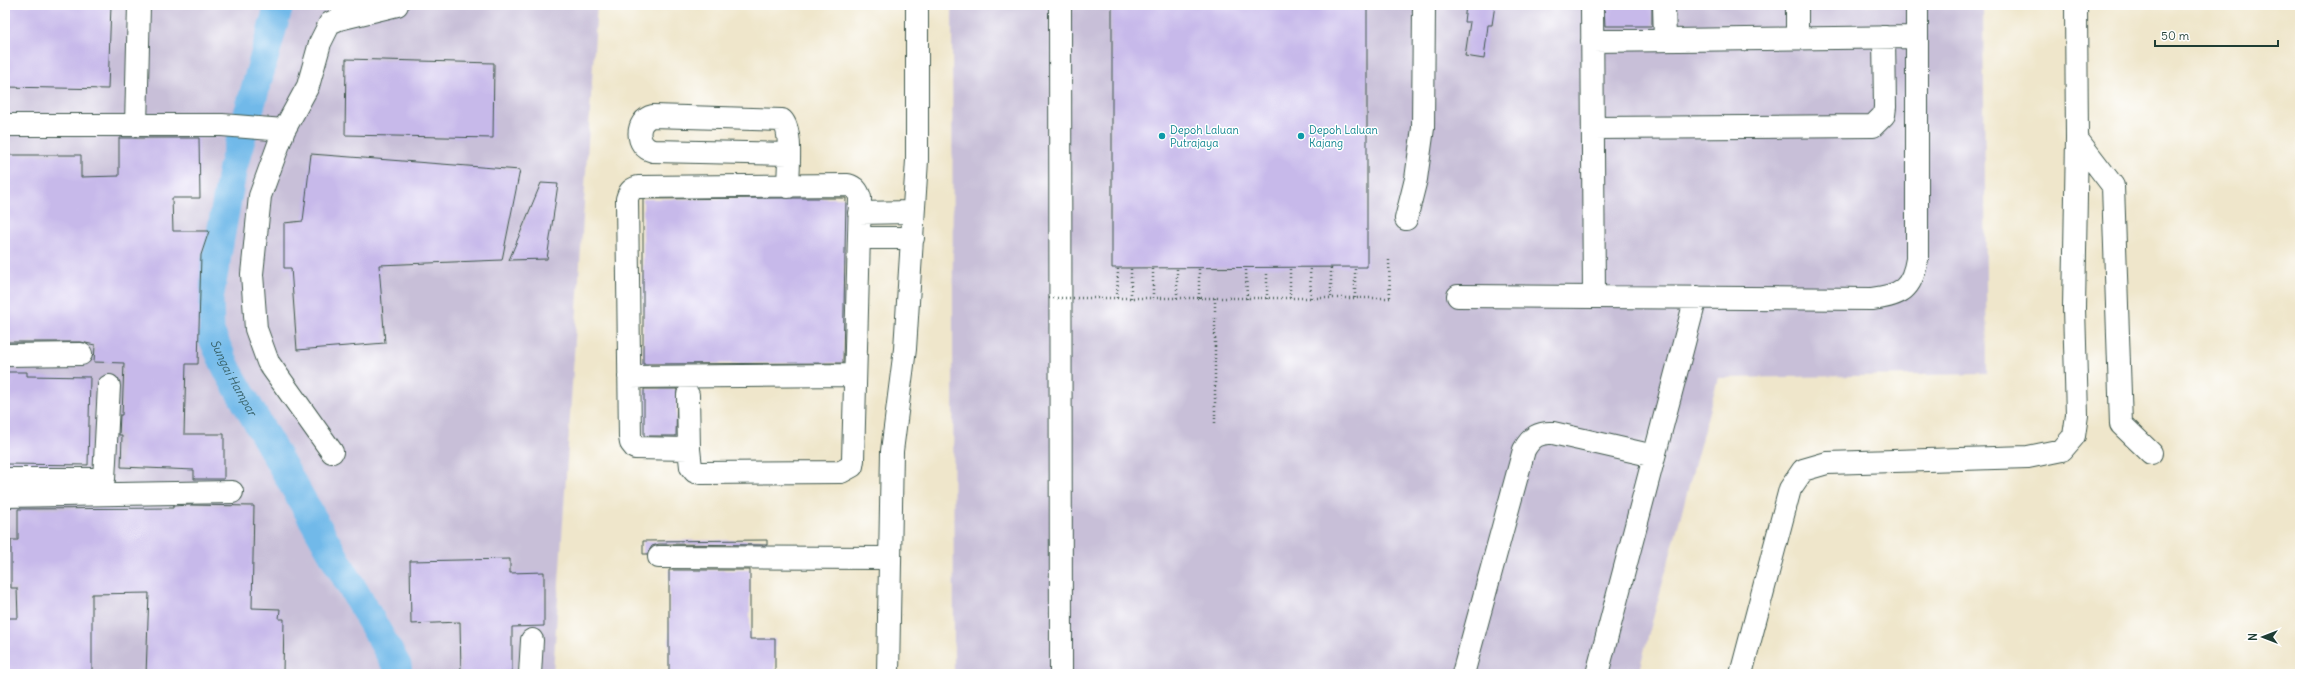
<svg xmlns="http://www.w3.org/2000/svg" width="2305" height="679" viewBox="0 0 2305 679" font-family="Delius,sans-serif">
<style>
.industrial{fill:#c8bfd8}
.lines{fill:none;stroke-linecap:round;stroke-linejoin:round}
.river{stroke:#71b9e9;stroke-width:29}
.building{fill:#c7b9ea}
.minor-casing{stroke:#3e564b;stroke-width:24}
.path{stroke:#3e564b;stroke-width:2.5;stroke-dasharray:1 3;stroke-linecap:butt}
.minor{stroke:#fff;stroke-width:22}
.path-bridge{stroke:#3e564b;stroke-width:2.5;stroke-dasharray:1 3;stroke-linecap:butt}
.culture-dot{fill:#0f9aa8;stroke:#fff;stroke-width:1.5}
.labels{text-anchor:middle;stroke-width:3;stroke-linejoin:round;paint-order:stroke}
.culture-label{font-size:11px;fill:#0d838f;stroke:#fff;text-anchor:start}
.water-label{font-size:12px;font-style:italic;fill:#38626a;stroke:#fff}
</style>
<rect width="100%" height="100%" fill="#fff"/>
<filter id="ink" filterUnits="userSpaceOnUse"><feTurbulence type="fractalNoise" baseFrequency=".025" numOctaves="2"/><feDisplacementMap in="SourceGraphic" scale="8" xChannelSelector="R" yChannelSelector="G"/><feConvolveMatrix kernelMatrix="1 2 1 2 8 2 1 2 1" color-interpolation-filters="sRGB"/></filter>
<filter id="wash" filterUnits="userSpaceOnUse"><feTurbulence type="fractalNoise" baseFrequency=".012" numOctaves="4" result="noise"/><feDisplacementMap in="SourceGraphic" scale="16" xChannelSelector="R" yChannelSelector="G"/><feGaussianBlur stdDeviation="0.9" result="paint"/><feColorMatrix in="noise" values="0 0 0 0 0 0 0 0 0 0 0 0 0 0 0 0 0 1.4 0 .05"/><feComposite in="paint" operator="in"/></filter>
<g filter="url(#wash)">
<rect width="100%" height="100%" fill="#efe6cb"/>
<path class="industrial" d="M5 5H597L553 674H5Z
M952 5H1983L1987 374 1718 378 1638 674H954Z"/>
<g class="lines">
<path class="river" id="s1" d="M279 5 233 167 209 299 210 332 228 371 397 666 398 674"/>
</g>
<g id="blocks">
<path class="building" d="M5 5H111L108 89 5 87Z
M1112 5H1367V267L1112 268Z
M1466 5H1495L1492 25H1488L1484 59 1465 56 1470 22H1464Z
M1604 5H1652V26H1605Z
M346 59 494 63 493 138 345 135Z
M119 138H199L200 198H172L173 231H209L201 255 198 364H186L184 434H224V479H194V470L121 467 122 435H119L120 415H122L124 363 94 362 95 345 81 342H5V155H81V177L119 176Z
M311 154 520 170 502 260 379 265 385 343 297 350 291 268H284V223L303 221Z
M541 183 558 184 547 259 509 260Z
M783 198H846L843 363 643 364V199Z
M5 372H27V376L90 377 88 465 5 464Z
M644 389H677L676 436H644Z
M189 505 254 506 252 608 280 609 279 619H284L283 674H146L149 593 92 594V674H5V618H18L17 588H11V540H18V509L173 508V506Z
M767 540V545L659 544 652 546 647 554H643V541Z
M510 559V573L544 572V626L512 627V674H461L460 622 411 624 410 561Z
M669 570H750V639H775V674H669Z"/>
</g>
</g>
<g filter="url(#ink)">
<use href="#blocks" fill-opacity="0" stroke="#3e564b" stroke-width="1"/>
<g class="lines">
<g class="minor-casing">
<path id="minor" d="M1060 5 1061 674
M1592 5 1594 296
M1664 5 1665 40
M1797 5V38
M1592 41 1917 37
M5 125H222L284 130 308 86 320 43 330 23 339 19 397 5
M136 125 139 5
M1593 128 1873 126 1884 115 1885 107 1884 37
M284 130 260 196 252 274 256 329 268 362 332 452
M2077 139 2113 186 2121 424 2151 453
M848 185C855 187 858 190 860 198L853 460 852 466 841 472 701 473 695 472 691 467 689 449 635 448 631 443 630 437 627 199C629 192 631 189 638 187Z
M788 187C788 170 793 131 782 120L653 116C635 120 635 147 653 151L788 154
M859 213 913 212
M1406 219 1416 179 1423 128 1424 5
M859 238H913
M1458 296 1872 299C1902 295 1912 289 1917 259V5
M5 355 81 354
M629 377 855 375
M688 395 689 449
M5 479H104L109 386
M5 496 232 492
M659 557 889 558
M530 674 532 640
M888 674 892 451 905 349 917 160V5
M1463 674 1524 450C1531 437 1539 432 1553 433L1654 456
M1597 674 1696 297
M1741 674 1790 489 1803 470 1827 463 2028 457 2062 450 2074 436 2077 415 2074 308 2077 139 2076 5"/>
</g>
<path class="path" d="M1389 260 1390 298
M1331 268V299
M1131 269V298
M1153 269V298
M1177 269V298
M1290 269V299
M1310 269 1311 299
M1246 270 1247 299
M1117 298 1118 269
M1199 298V268
M1215 298V424
M1355 298V269
M1267 299V271"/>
<use href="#minor" class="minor"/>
<path class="path-bridge" d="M1049 298H1390"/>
</g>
</g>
<g class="culture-dot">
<circle cx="1162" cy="136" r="4"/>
<circle cx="1301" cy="136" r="4"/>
</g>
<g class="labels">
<g class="culture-label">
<text x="1170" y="134">Depoh Laluan<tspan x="1170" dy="13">Putrajaya</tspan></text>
<text x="1309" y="134">Depoh Laluan<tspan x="1309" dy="13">Kajang</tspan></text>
</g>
<g class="water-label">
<text dy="4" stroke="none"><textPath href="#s1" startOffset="387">Sungai Hampar</textPath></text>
</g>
</g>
<rect width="2305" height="679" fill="none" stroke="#fff" stroke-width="20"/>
<g transform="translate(2263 637) rotate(270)" stroke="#ffffff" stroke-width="3" paint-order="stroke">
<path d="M0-3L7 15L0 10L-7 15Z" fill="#1f3d34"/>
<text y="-6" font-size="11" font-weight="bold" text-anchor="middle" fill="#1f3d34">N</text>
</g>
<path d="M2155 40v6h123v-6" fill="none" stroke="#1f3d34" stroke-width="2"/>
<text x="2161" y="40" font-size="12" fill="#1f3d34" stroke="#ffffff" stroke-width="3" paint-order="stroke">50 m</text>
</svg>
